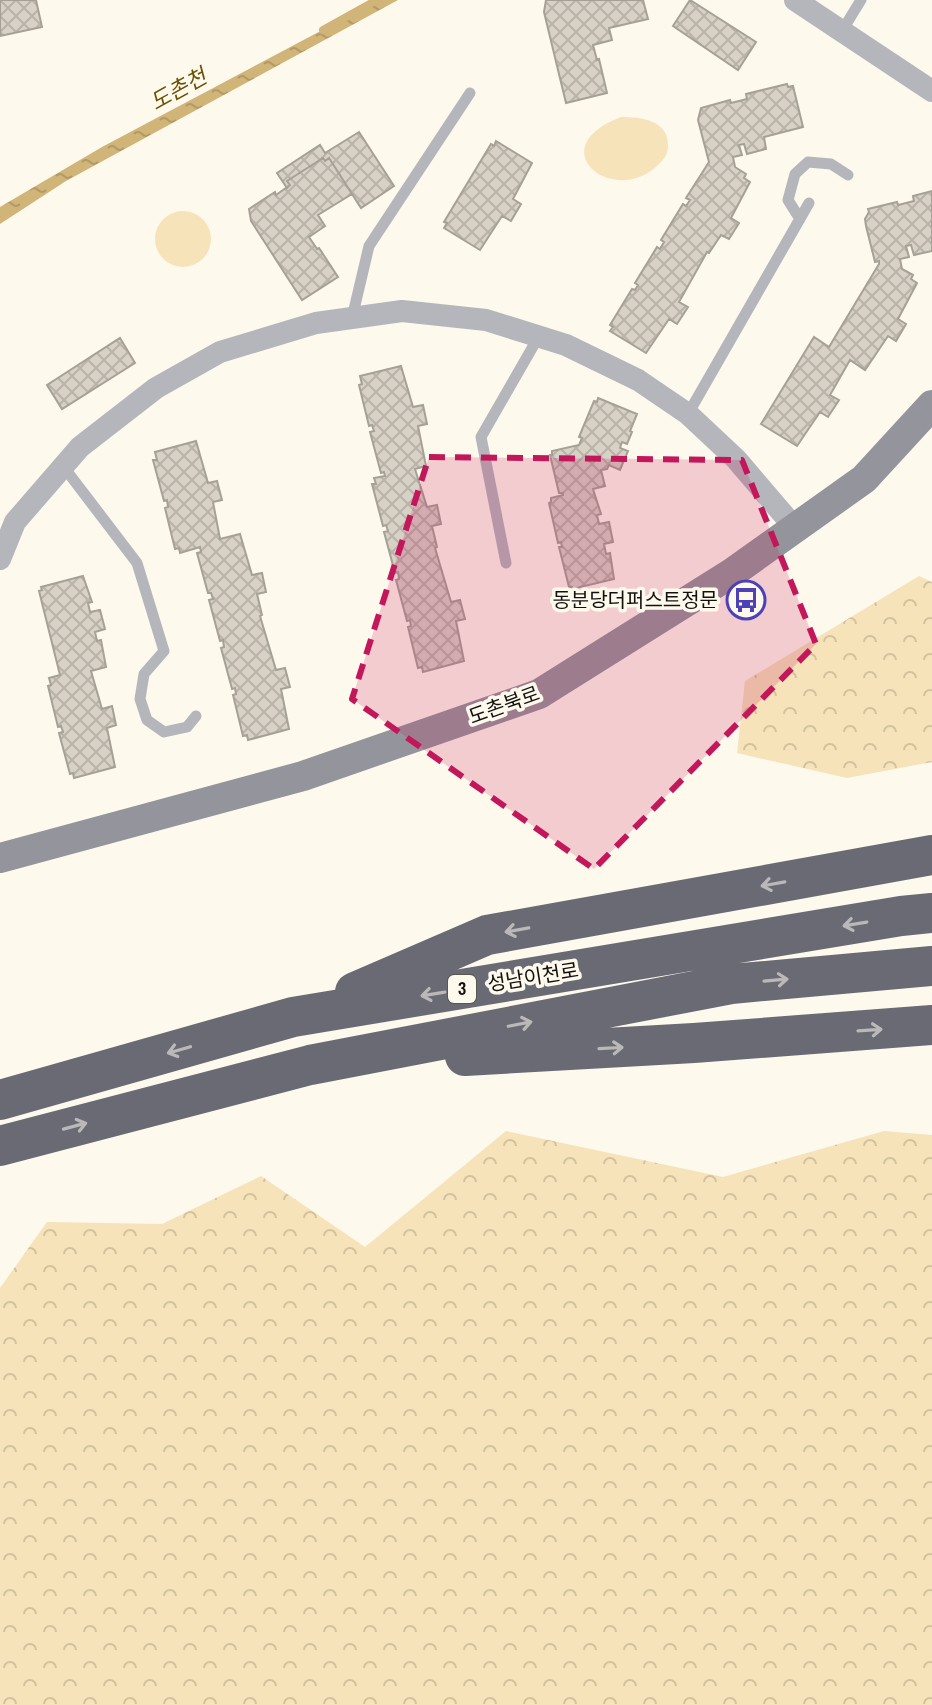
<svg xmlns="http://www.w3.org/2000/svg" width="932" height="1705" viewBox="0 0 932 1705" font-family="'Archivo Narrow','Noto Sans KR',sans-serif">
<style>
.forest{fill:url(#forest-crowns)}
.park{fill:#f6e3b9}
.water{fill:url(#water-ripples)}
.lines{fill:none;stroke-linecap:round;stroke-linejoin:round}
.stream{stroke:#d0b478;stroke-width:8}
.building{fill:url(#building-cross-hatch);stroke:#a6a196;stroke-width:2}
.lane{stroke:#b5b6bb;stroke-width:11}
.street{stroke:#b5b6bb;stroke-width:22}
.secondary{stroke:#94959c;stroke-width:30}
.highway{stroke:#696a74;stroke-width:40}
.oneway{stroke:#bbb9b7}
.marked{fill:#c2185b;fill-opacity:0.2;stroke:#c2185b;stroke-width:6;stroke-dasharray:16 10;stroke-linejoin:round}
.labels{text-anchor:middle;stroke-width:7;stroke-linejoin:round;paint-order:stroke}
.shield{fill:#fef9ed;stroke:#5a5751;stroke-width:2}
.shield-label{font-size:18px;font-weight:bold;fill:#13110e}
.poi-label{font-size:20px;fill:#13110e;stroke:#fef9ed;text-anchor:end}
.street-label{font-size:20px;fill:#13110e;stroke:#fef9ed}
.water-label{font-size:22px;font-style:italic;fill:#6d5204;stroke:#fef9ed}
</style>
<defs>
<pattern id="forest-crowns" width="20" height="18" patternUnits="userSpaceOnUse" patternTransform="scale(2)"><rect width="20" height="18" fill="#f6e3b9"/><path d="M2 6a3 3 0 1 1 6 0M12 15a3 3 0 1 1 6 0" fill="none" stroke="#d2c29e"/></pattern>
<pattern id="water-ripples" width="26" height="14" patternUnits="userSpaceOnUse" patternTransform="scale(2)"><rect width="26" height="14" fill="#d0b478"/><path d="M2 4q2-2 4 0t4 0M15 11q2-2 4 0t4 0" fill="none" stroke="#b29a67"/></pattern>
<pattern id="building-cross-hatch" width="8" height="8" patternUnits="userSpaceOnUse" patternTransform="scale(2)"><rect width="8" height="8" fill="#d7d1c6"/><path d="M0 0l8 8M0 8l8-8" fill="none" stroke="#b8b2a9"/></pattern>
</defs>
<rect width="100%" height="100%" fill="#fef9ed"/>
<path class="forest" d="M919 576 932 582V762L847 778 737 753 745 681Z
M506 1131 723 1177 884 1131 932 1135V1705H0V1288L47 1222 162 1224 261 1176 365 1247Z"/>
<path class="park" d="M621 117C641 117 668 120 668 145 668 152 666 157 661 162 617 211 537 149 621 117Z
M155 239a28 28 0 1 1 56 0a28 28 0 1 1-56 0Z"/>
<path class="water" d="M379 0H398L66 181 0 224V207L102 147Z"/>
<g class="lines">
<path class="stream" d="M323 30 377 0"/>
</g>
<path class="building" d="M0 0H36L42 27 0 36Z
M546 0H643L648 19 609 28 612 40 593 45 597 60 599 59 607 93 566 103 544 12Z
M690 0 756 42 738 70 673 26Z
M787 84 788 87 793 86 803 127 764 137 766 149 747 154 744 144 739 145 742 155 733 157 735 167 746 174 744 178 750 182 731 218 739 223 729 239 721 235 709 253 707 252 679 302 688 307 677 324 669 319 646 353 610 331 613 327 610 325 632 289 635 290 638 285 635 283 657 247 660 249 664 242 661 240 683 204 686 206 690 200 686 198 709 162 698 120 701 108 730 100 731 103 747 99 746 94Z
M359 132 394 186 361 208 329 158 325 161 323 158 287 181 290 185 287 188 277 173 320 145 325 153Z
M496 141 532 163 513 199 521 204 511 221 502 216 480 250 444 228 447 223 444 222 491 144 494 146Z
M323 158 325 161 329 158 352 194 318 215 325 226 309 237 317 249 319 248 338 277 302 300 251 221 249 209 275 192 276 195 290 185 287 181Z
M932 191V251L914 255 911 245 906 246 909 257 900 259 902 269 913 275 911 279 917 283 898 319 906 324 896 341 888 336 865 370 850 360 830 395 839 400 828 417 820 412 797 446 761 424 814 337 829 347 879 264V261L875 262 866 226 865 219 869 212 868 209 897 202 898 205 914 201 913 196Z
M120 338 135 363 62 409 47 385Z
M401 366 413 407 423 405 427 424 418 426 426 466 415 469 427 507 437 505 441 524 432 526 437 547 435 548 451 602 460 600 465 619 456 621 464 661 423 672 422 667 418 668 408 627 411 626 410 620 407 621 396 580 399 579 398 572 395 573 384 532 388 531 386 525 383 526 372 484H376L374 478 385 476 384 472 381 473 370 432 374 431 372 425 369 426 359 385 362 384 360 376Z
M598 398 637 414 630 431 632 432 627 444 622 442 620 448 628 451 620 470 609 465 607 469 601 470 605 486 593 489 601 514 597 515 599 524 609 522 613 542 604 544 606 554 610 553 614 579 572 589V587H569L559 547H562L561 542 558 543 549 503 551 502V498L563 495V493H559L550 455H552V451L579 445 582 438 579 437 594 401 597 402Z
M196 441 208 483 217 481 222 500 213 502 220 539 240 534 252 575 262 573 266 592 257 594 262 615 260 616 276 670 285 668 290 687 281 689 289 729 248 740 247 735 243 736 233 695 236 694 235 688 232 689 221 648 224 647 223 640 220 641 209 600 213 599 211 593H208L197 553 201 552 200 547 180 553 179 548 175 549 165 508 168 507 167 500 164 501 153 460H157L155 452Z
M83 576 92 602 88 603 90 612 100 610 105 629 95 632 97 641 101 640 106 667 91 671 102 709 112 706 116 725 107 728 115 767 74 778 73 773 70 774 59 733 63 732 61 726 58 727 48 686 51 685 49 678 60 675 39 591 42 590 41 587Z"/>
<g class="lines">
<path class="lane" d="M842 31 861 0
M800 219 788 200 795 174 808 162 831 164 848 175
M352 318 369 246 470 93
M688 414 809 203
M63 466 137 563 164 651 144 674 140 699 147 720 164 732 187 727 196 716
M506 563 481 437 539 336"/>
<path class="street" d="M795 0 932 91
M0 559 15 522 80 447 156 388 220 352 316 323 402 311 486 320 566 345 638 380 688 414 736 459 795 528"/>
<path class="secondary" d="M0 858 303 776 539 694 732 573 864 479 932 405"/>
<path class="highway" d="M355 992 487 935 932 855
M465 1056 694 1043 932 1025
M0 1100 293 1017 901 916 932 913
M0 1146 310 1065 731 984 932 966"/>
</g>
<defs><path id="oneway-shaft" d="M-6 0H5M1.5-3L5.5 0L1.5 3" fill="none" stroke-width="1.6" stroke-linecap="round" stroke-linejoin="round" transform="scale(2)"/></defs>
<g class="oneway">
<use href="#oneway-shaft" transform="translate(773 884) rotate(170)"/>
<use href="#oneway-shaft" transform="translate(855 924) rotate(171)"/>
<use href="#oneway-shaft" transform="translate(517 930) rotate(170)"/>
<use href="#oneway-shaft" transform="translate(776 980) rotate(-5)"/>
<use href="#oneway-shaft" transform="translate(433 994) rotate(171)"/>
<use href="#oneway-shaft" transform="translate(520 1024) rotate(-11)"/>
<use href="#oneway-shaft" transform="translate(870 1030) rotate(-4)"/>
<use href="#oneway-shaft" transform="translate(611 1048) rotate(-3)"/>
<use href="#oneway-shaft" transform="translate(179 1050) rotate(164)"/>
<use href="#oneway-shaft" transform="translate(75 1126) rotate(-15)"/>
</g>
<path class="marked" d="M429 457 742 460 816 644 594 869 352 699Z"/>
<defs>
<g id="bus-ring" transform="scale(2)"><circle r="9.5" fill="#fef9ed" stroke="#4c41b7" stroke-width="1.5"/><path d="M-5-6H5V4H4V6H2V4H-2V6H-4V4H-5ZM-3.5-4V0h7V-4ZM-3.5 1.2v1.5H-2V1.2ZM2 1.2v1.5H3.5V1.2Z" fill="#4c41b7"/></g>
</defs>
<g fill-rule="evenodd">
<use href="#bus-ring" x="746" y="600"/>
</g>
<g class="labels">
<rect class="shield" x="448" y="975" width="28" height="28" rx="6"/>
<g class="shield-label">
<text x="462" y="995">3</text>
</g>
<g class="poi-label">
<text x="718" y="607">동분당더퍼스트정문</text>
</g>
<g class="street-label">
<text transform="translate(504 705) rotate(-20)" y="7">도촌북로</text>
<text transform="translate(533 977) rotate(-9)" y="7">성남이천로</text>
</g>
<g class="water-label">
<text transform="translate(178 89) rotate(-29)" y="8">도촌천</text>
</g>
</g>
</svg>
